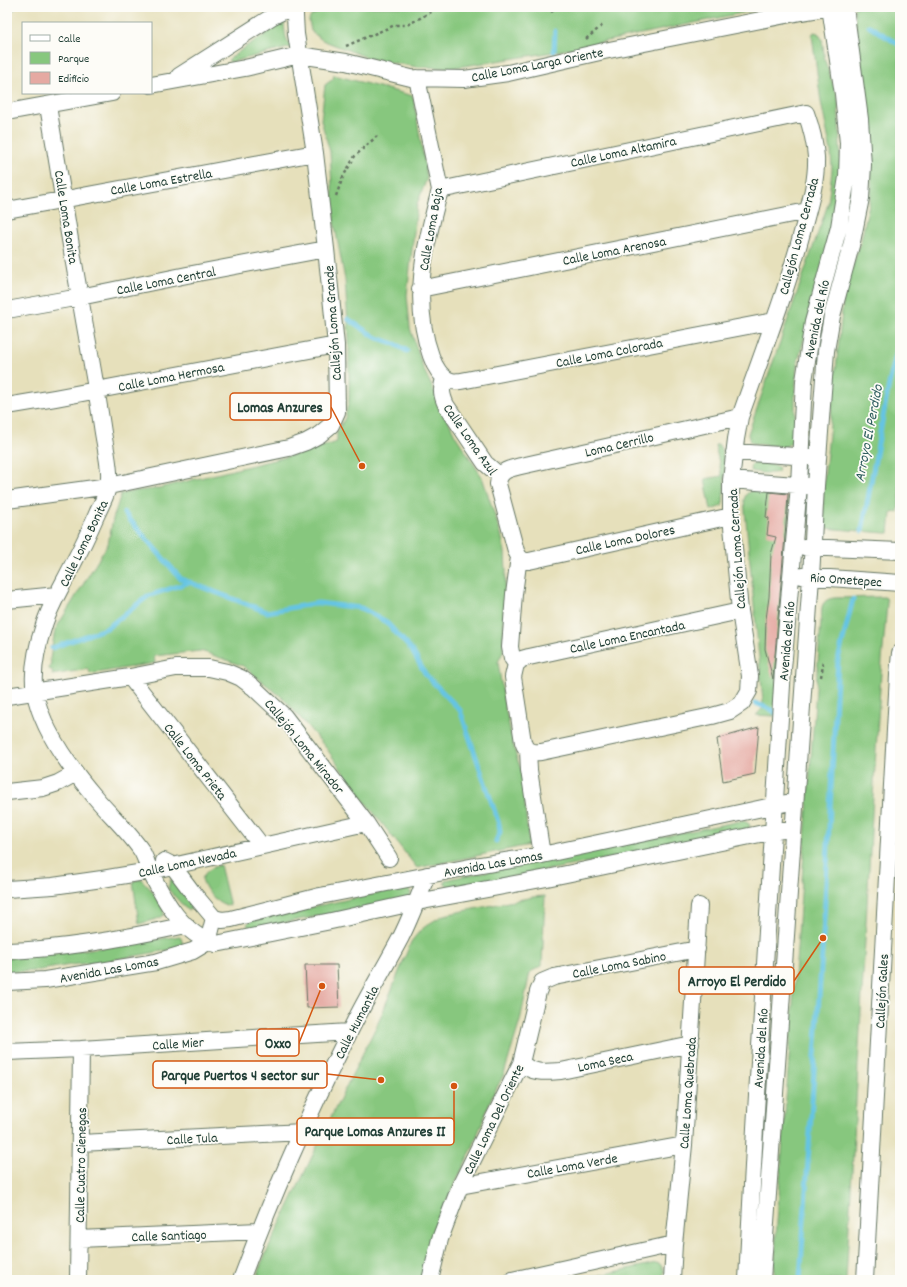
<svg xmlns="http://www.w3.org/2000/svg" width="907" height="1287" viewBox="0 0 907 1287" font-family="Dekko,sans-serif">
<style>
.green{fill:#87c77e;stroke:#538259}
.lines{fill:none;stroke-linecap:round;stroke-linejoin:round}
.stream{stroke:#65c4e3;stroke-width:5}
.building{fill:#e5a9a2}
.minor-casing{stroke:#657663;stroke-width:18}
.path{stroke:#657663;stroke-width:2.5;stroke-dasharray:3 3;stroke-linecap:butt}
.minor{stroke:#fff;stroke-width:16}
.labels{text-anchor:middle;stroke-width:3.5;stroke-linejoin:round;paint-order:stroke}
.street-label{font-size:14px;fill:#1f3d34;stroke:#fdfcf7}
.water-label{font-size:15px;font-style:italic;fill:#305f60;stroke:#fdfcf7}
.leader{fill:none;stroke:#d45610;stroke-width:1.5}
.callout-dot{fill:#d45610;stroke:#fdfcf7;stroke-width:1.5}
.callout{fill:#fdfcf7;stroke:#d45610;stroke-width:1.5}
.callout-label{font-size:15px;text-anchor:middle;font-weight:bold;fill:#1f3d34}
</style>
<rect width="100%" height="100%" fill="#fdfcf7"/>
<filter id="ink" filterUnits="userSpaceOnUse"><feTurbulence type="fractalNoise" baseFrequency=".025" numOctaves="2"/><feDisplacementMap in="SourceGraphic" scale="8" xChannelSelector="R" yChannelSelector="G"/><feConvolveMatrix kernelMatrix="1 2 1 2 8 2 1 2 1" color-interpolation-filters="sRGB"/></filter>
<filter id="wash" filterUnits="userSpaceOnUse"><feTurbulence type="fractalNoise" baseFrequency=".012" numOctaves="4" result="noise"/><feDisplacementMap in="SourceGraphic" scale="16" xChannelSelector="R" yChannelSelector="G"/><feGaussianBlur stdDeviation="0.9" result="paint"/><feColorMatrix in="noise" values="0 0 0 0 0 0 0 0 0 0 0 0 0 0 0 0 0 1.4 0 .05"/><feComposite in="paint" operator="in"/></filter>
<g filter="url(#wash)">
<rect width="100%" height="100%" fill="#e6e0bb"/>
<path class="green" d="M329 7H771L554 52 451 68 417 67 371 59 322 40 311 31 309 20 311 16Z
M854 7H900V494L898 512 891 513 889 533H885L824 528 823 491 844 293 861 241 871 195 872 156Z
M279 23H284C285 33 285 40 292 47L231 62 228 60 248 45 265 35Z
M814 32 818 33 822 39 825 61 838 98 842 196 797 365 795 397V435L792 442 785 447 756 444 750 442 748 434 828 204 832 170 831 151 821 102 812 35Z
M334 75 413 96 427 178 417 204 407 295 410 328 423 368 455 435 482 477 501 534 505 552 506 571 504 602 503 652 498 662 504 703 516 756 521 769 529 845 417 868 355 789 327 749 284 699 243 666 207 653 200 651 154 656 155 663 90 674 89 669 52 675 53 671 49 669 51 662 50 659 55 630 108 544 113 519 121 494 135 491 155 489 294 455 337 442V432L345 418 349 400V339L345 280 334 222 330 152 321 120 325 85 333 79Z
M715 445H719C728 459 724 487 723 503L722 506 711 510 705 479 722 476Z
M752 464C761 464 773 462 779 468L778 472C769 474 759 473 751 471L750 467Z
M756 490 785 491 789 496 790 506 774 716 756 715 763 708V701L756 625 744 500C746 493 748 491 756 490Z
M884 597 886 598 887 603 881 672 873 797 846 1280H774L776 1236 822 607C824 601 827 599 834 598Z
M741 821C745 821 747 822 750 825L749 828 675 846 452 888 444 883 446 880 463 876Z
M220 865 230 906C216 903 206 892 202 879 206 870 211 868 220 865Z
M141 879C150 888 163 902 164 915L160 918 139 924 133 881Z
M170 880 178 881 195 905 193 909 187 910 168 889Z
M402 888 408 889 411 892 409 899 250 929 247 924 251 920Z
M545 896 542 966 530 972 520 1021 504 1074 491 1099 472 1149 436 1222 421 1280H257L261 1264 330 1119 379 1021 411 942C422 927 428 924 444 915L533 897Z
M179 936 181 937 183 945 174 949 101 962 70 965 35 971 7 972V958L100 948Z
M656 1263 660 1264 664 1270 663 1280H577Z"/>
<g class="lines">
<path class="stream" d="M7 10 14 7
M869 26 900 45
M554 52 555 31
M348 319 375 337 395 344 407 351
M124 513 181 579 267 612 318 603 361 608 385 621 411 649 426 675 460 710 499 824 500 832 496 841
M862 531 889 384 900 339
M52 648 107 628 148 596 190 582
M755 703 772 710 776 713
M800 1280 823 938 838 660 853 599"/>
</g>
<g id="blocks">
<path class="building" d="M769 492 788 494 787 512 773 679 765 649 766 619 769 597 771 554 776 537 767 535 769 518 766 517Z
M759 727 755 774 723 781 717 739Z
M305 965H337L339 1007 307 1008Z"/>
</g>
</g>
<g filter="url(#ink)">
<use href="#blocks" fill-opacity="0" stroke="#657663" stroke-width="1"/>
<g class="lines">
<g class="minor-casing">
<path id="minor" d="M179 76 273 16 292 7
M417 78 440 190C425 244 411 301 431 356 434 365 441 379 452 381 454 382 458 381 461 381L774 321
M151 85 245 68 299 55 346 62 411 78 464 79 508 73 604 51 801 12 832 7
M48 106C59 171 69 237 81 303 88 344 96 385 102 426 104 441 108 457 109 472 110 491 103 500 96 516 89 532 82 547 74 562 64 583 51 603 44 625 37 646 31 671 35 693 42 730 71 769 95 797 110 815 128 831 141 850 145 856 147 864 150 871 164 900 183 935 216 944L331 921 417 902 547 878 774 831 793 829
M7 112 112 93
M440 190 806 113C811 127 815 142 816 157 817 181 809 206 803 229 786 293 762 354 740 417L736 439 731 480V516L740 611 750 676 749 691 742 703 730 711 712 716 541 752C532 753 526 752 523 742L513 677 516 664
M7 210 315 153
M420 289 807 211
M7 310 80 297 187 275 326 249
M444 378C441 389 441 394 446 405L485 463 500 476
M7 406 55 398 336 345
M734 452 810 457
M731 480 809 486
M7 500 109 486 289 448 306 442 319 435 331 425 337 412 336 345 326 249 315 153 296 34 295 16V7
M804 547 900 551
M519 557 524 561H529L731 516
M802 576 900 583
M7 600 57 595
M516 664 512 658 510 647 514 594 519 557 516 551 498 484C499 470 509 469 521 466L740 417
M516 664 522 659 529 657 740 611
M130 677 261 845
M7 696 130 677 176 668H209L227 672 241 678 253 687 284 716 366 823 389 858
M528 750 529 770 542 855
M7 792 43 788 58 783 76 773
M164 861 172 865 193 893 214 918
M7 889 53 886 102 879 150 871 366 823
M214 918 222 920 231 919 320 896 475 866 542 855 786 803
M7 951C67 949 127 938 186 925
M7 982 45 980 156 962 193 951 208 942 214 918
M7 1052 81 1049 349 1032
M521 1063C533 1074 546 1072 561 1071L691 1044
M80 1143 303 1132
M460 1186 684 1145
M79 1239 259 1231
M78 1280 81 1049
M241 1280C272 1196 309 1113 349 1033 365 1000 384 969 401 937 411 917 419 896 427 875
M430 1280 440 1239 460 1186 521 1063 538 992 542 982 554 977 697 949
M512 1280 674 1244
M672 1280 674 1244 684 1145 699 906
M747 1280 755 1128 783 669 799 485 804 381 813 322 839 227 847 177 848 143 843 94 830 7
M762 1280 811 577 816 486 826 351 832 316 852 242 861 198 863 165 860 119 845 7
M865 1280 898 675 900 653"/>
</g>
<path class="path" d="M551 12 559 7
M586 39 604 24
M346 46 395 25H407L433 11
M336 196 343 177 355 156 377 136
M821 677 823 665 822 660"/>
<use href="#minor" class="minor"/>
</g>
</g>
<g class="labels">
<g class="street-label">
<text transform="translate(537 64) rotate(-11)" y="5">Calle Loma Larga Oriente</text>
<text transform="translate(623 151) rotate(-12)" y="5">Calle Loma Altamira</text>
<text transform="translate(161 181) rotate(-10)" y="5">Calle Loma Estrella</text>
<text transform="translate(67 217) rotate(81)" y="5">Calle Loma Bonita</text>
<text transform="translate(430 229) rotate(-80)" y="5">Calle Loma Baja</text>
<text transform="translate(798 236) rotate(-75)" y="5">Callejón Loma Cerrada</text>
<text transform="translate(614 250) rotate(-11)" y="5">Calle Loma Arenosa</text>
<text transform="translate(166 280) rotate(-11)" y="5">Calle Loma Central</text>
<text transform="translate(816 319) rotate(-78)" y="5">Avenida del Río</text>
<text transform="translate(332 323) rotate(-94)" y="5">Callejón Loma Grande</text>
<text transform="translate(609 352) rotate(-11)" y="5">Calle Loma Colorada</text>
<text transform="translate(171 376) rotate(-11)" y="5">Calle Loma Hermosa</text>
<text transform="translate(471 439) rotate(55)" y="5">Calle Loma Azul</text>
<text transform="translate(619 444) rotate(-13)" y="5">Loma Cerrillo</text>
<text transform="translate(625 539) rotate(-12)" y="5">Calle Loma Dolores</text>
<text transform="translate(83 543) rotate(-64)" y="5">Calle Loma Bonita</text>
<text transform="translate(736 549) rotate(-94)" y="5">Callejón Loma Cerrada</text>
<text transform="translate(846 579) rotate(4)" y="5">Rio Ometepec</text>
<text transform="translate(627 636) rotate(-12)" y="5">Calle Loma Encantada</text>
<text transform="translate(786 641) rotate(-85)" y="5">Avenida del Río</text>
<text transform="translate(305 746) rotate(51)" y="5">Callejón Loma Mirador</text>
<text transform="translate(196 761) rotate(52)" y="5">Calle Loma Prieta</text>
<text transform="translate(187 862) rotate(-12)" y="5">Calle Loma Nevada</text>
<text transform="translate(493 863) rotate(-10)" y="5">Avenida Las Lomas</text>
<text transform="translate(619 964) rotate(-11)" y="5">Calle Loma Sabino</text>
<text transform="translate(109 969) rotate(-10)" y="5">Avenida Las Lomas</text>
<text transform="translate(881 991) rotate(-87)" y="5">Callejón Gales</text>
<text transform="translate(356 1022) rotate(-63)" y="5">Calle Humantla</text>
<text transform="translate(178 1043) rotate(-4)" y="5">Calle Mier</text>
<text transform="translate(760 1048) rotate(-86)" y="5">Avenida del Río</text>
<text transform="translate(605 1061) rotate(-12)" y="5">Loma Seca</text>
<text transform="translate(687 1093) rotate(-86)" y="5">Calle Loma Quebrada</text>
<text transform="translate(493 1119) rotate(-64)" y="5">Calle Loma Del Oriente</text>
<text transform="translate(192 1138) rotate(-3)" y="5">Calle Tula</text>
<text transform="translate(80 1165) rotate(-89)" y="5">Calle Cuatro Cienegas</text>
<text transform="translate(572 1165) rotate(-10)" y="5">Calle Loma Verde</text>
<text transform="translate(169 1235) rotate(-2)" y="5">Calle Santiago</text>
</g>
<g class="water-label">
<text transform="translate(868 433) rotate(-79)" y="5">Arroyo El Perdido</text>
</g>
</g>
<path class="leader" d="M362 466L331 407M823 938L794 981M322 986L299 1043M381 1080L327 1074M454 1086L454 1131"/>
<g class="callout-dot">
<circle cx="362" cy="466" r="4"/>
<circle cx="823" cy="938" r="4"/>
<circle cx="322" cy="986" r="4"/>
<circle cx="381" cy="1080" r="4"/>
<circle cx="454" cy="1086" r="4"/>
</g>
<g class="callout">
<rect x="230" y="393" width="101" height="27" rx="4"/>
<rect x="679" y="967" width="115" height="27" rx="4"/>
<rect x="257" y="1029" width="42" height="27" rx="4"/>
<rect x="153" y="1061" width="174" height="27" rx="4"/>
<rect x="297" y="1118" width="157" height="27" rx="4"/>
</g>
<g class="callout-label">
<text x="280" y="412">Lomas Anzures</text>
<text x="737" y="986">Arroyo El Perdido</text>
<text x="278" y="1048">Oxxo</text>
<text x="240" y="1080">Parque Puertos 4 sector sur</text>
<text x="375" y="1136">Parque Lomas Anzures II</text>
</g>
<rect width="907" height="1287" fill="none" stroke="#fdfcf7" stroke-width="24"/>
<rect x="22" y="22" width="130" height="72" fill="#fdfcf7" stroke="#a4b0a9"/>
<rect x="30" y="35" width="20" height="6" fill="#ffffff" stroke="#a4b0a9"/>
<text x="58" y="42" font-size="12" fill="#1f3d34">Calle</text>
<rect x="30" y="52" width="20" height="12" fill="#87c77e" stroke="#a4b0a9"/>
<text x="58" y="62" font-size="12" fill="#1f3d34">Parque</text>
<rect x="30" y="72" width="20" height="12" fill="#e5a9a2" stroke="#a4b0a9"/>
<text x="58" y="82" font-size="12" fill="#1f3d34">Edificio</text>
</svg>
